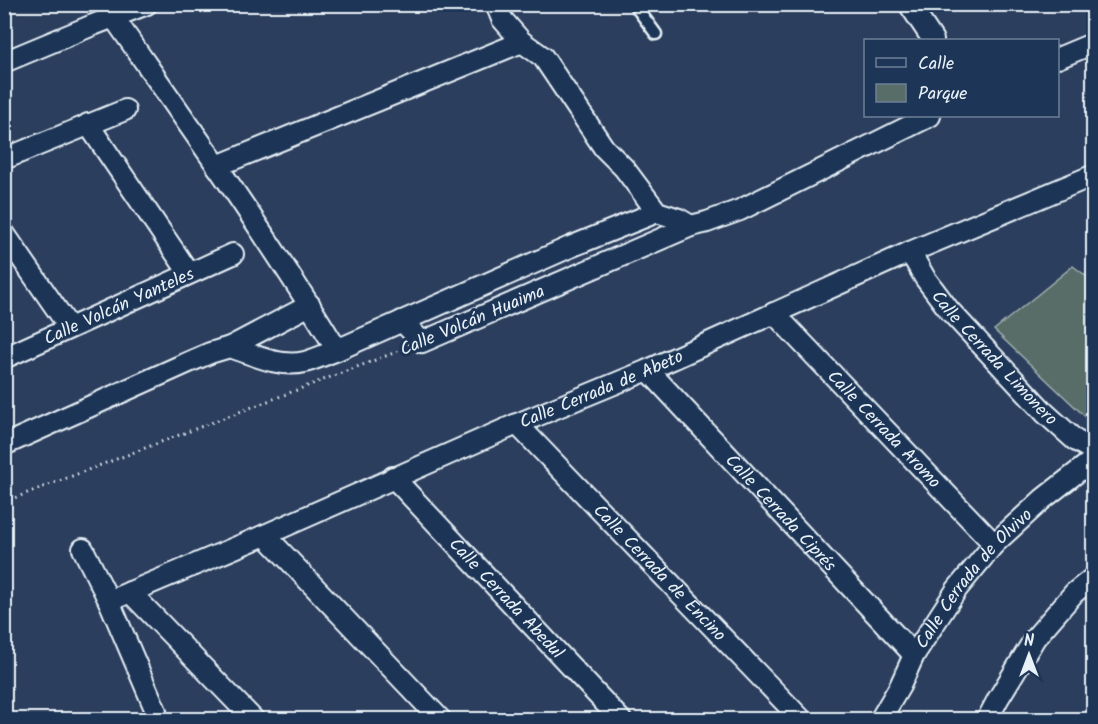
<svg xmlns="http://www.w3.org/2000/svg" width="1098" height="724" viewBox="0 0 1098 724" font-family="Kalam,sans-serif">
<style>
.green{fill:#596d68;stroke:#a0afb0;stroke-width:1.5}
.lines{fill:none;stroke-linecap:round;stroke-linejoin:round}
.lane-casing{stroke:#e8f1f8;stroke-width:15}
.street-casing{stroke:#e8f1f8;stroke-width:24}
.path{stroke:#e8f1f8;stroke-width:3;stroke-dasharray:1.5 4.5;stroke-linecap:butt}
.lane{stroke:#1d3557;stroke-width:10}
.street{stroke:#1d3557;stroke-width:20}
.labels{text-anchor:middle;stroke-width:6;stroke-linejoin:round;paint-order:stroke}
.street-label{font-size:18px;fill:#e8f1f8;stroke:#1d3557}
</style>
<rect width="100%" height="100%" fill="#2c3e5d"/>
<filter id="ink" filterUnits="userSpaceOnUse"><feTurbulence type="fractalNoise" baseFrequency=".0167" numOctaves="2"/><feDisplacementMap in="SourceGraphic" scale="12" xChannelSelector="R" yChannelSelector="G"/><feConvolveMatrix kernelMatrix="1 2 1 2 8 2 1 2 1" color-interpolation-filters="sRGB"/></filter>
<g filter="url(#ink)">
<path class="green" d="M1073 266 1093 281V424L994 330Z"/>
<g class="lines">
<g class="lane-casing">
<path id="lane" d="M634 4 656 34"/>
</g>
<g class="street-casing">
<g id="street">
<path d="M496 4 502 19 522 42 543 57 604 148 624 168 657 212 679 219 691 226"/>
<path d="M909 4 933 40"/>
<path d="M114 18C190 127 268 236 337 350"/>
<path d="M1058 58 1094 43"/>
<path d="M4 62 93 25 147 4"/>
<path d="M88 124 189 273"/>
<path d="M4 159 125 110"/>
<path d="M217 166 522 42"/>
<path d="M4 233 69 327"/>
<path id="s1" d="M910 252 925 278 949 310 1045 413 1075 440 1094 451"/>
<path id="s2" d="M774 313 994 544"/>
<path d="M402 321 422 342 691 226 707 222 740 210 930 116"/>
<path d="M230 347C254 355 280 368 305 362 316 359 327 354 337 350L570 247 657 212"/>
<path id="s3" d="M4 358 233 254"/>
<path id="s4" d="M648 370 914 655"/>
<path id="s5" d="M517 424 802 720"/>
<path d="M4 445 189 362 210 353 230 347 310 305"/>
<path id="s6" d="M393 477 621 720"/>
<path d="M265 535 441 720"/>
<path d="M83 549 109 601 156 711 157 720"/>
<path d="M130 592 254 720"/>
<path id="s7" d="M109 601 265 535 517 424 648 370 910 252 1094 175"/>
<path id="s8" d="M880 720 900 686 914 655 957 589 994 544 1043 499 1094 459"/>
<path d="M987 720 998 699 1035 638 1074 593 1094 577"/>
</g>
</g>
<path class="path" d="M4 502 404 349"/>
<use href="#lane" class="lane"/>
<use href="#street" class="street"/>
</g>
</g>
<g class="labels">
<g class="street-label">
<text dy="6" stroke="none"><textPath href="#s3" startOffset="126">Calle Volcán Yanteles</textPath></text>
<text transform="translate(472 320) rotate(-23)" y="6">Calle Volcán Huaima</text>
<text dy="6" stroke="none"><textPath href="#s1" startOffset="136">Calle Cerrada Limonero</textPath></text>
<text dy="6" stroke="none"><textPath href="#s7" startOffset="536">Calle Cerrada de Abeto</textPath></text>
<text dy="6" stroke="none"><textPath href="#s2" startOffset="160">Calle Cerrada Aromo</textPath></text>
<text dy="6" stroke="none"><textPath href="#s4" startOffset="195">Calle Cerrada Ciprés</textPath></text>
<text dy="6" stroke="none"><textPath href="#s5" startOffset="206">Calle Cerrada de Encino</textPath></text>
<text dy="6" stroke="none"><textPath href="#s8" startOffset="171">Calle Cerrada de Olvivo</textPath></text>
<text dy="6" stroke="none"><textPath href="#s6" startOffset="166">Calle Cerrada Abedul</textPath></text>
</g>
</g>
<rect width="1098" height="724" fill="none" stroke="#1d3557" stroke-width="24"/>
<rect x="12" y="12" width="1074" height="700" fill="none" stroke="#e8f1f8" stroke-width="2" filter="url(#ink)"/>
<rect x="864" y="39" width="195" height="78" fill="#1d3557" stroke="#6e8097" stroke-width="1.5"/>
<rect x="876" y="58" width="30" height="9" fill="#1d3557" stroke="#6e8097" stroke-width="1.5"/>
<text x="918" y="69" font-size="18" fill="#e8f1f8">Calle</text>
<rect x="876" y="84" width="30" height="18" fill="#596d68" stroke="#6e8097" stroke-width="1.5"/>
<text x="918" y="99" font-size="18" fill="#e8f1f8">Parque</text>
<g transform="translate(1029 655)" stroke="#1d3557" stroke-width="4.5" paint-order="stroke">
<path d="M0-4.5L10 22L0 15L-10 22Z" fill="#e8f1f8"/>
<text y="-9" font-size="16" font-weight="bold" text-anchor="middle" fill="#e8f1f8">N</text>
</g>
</svg>
